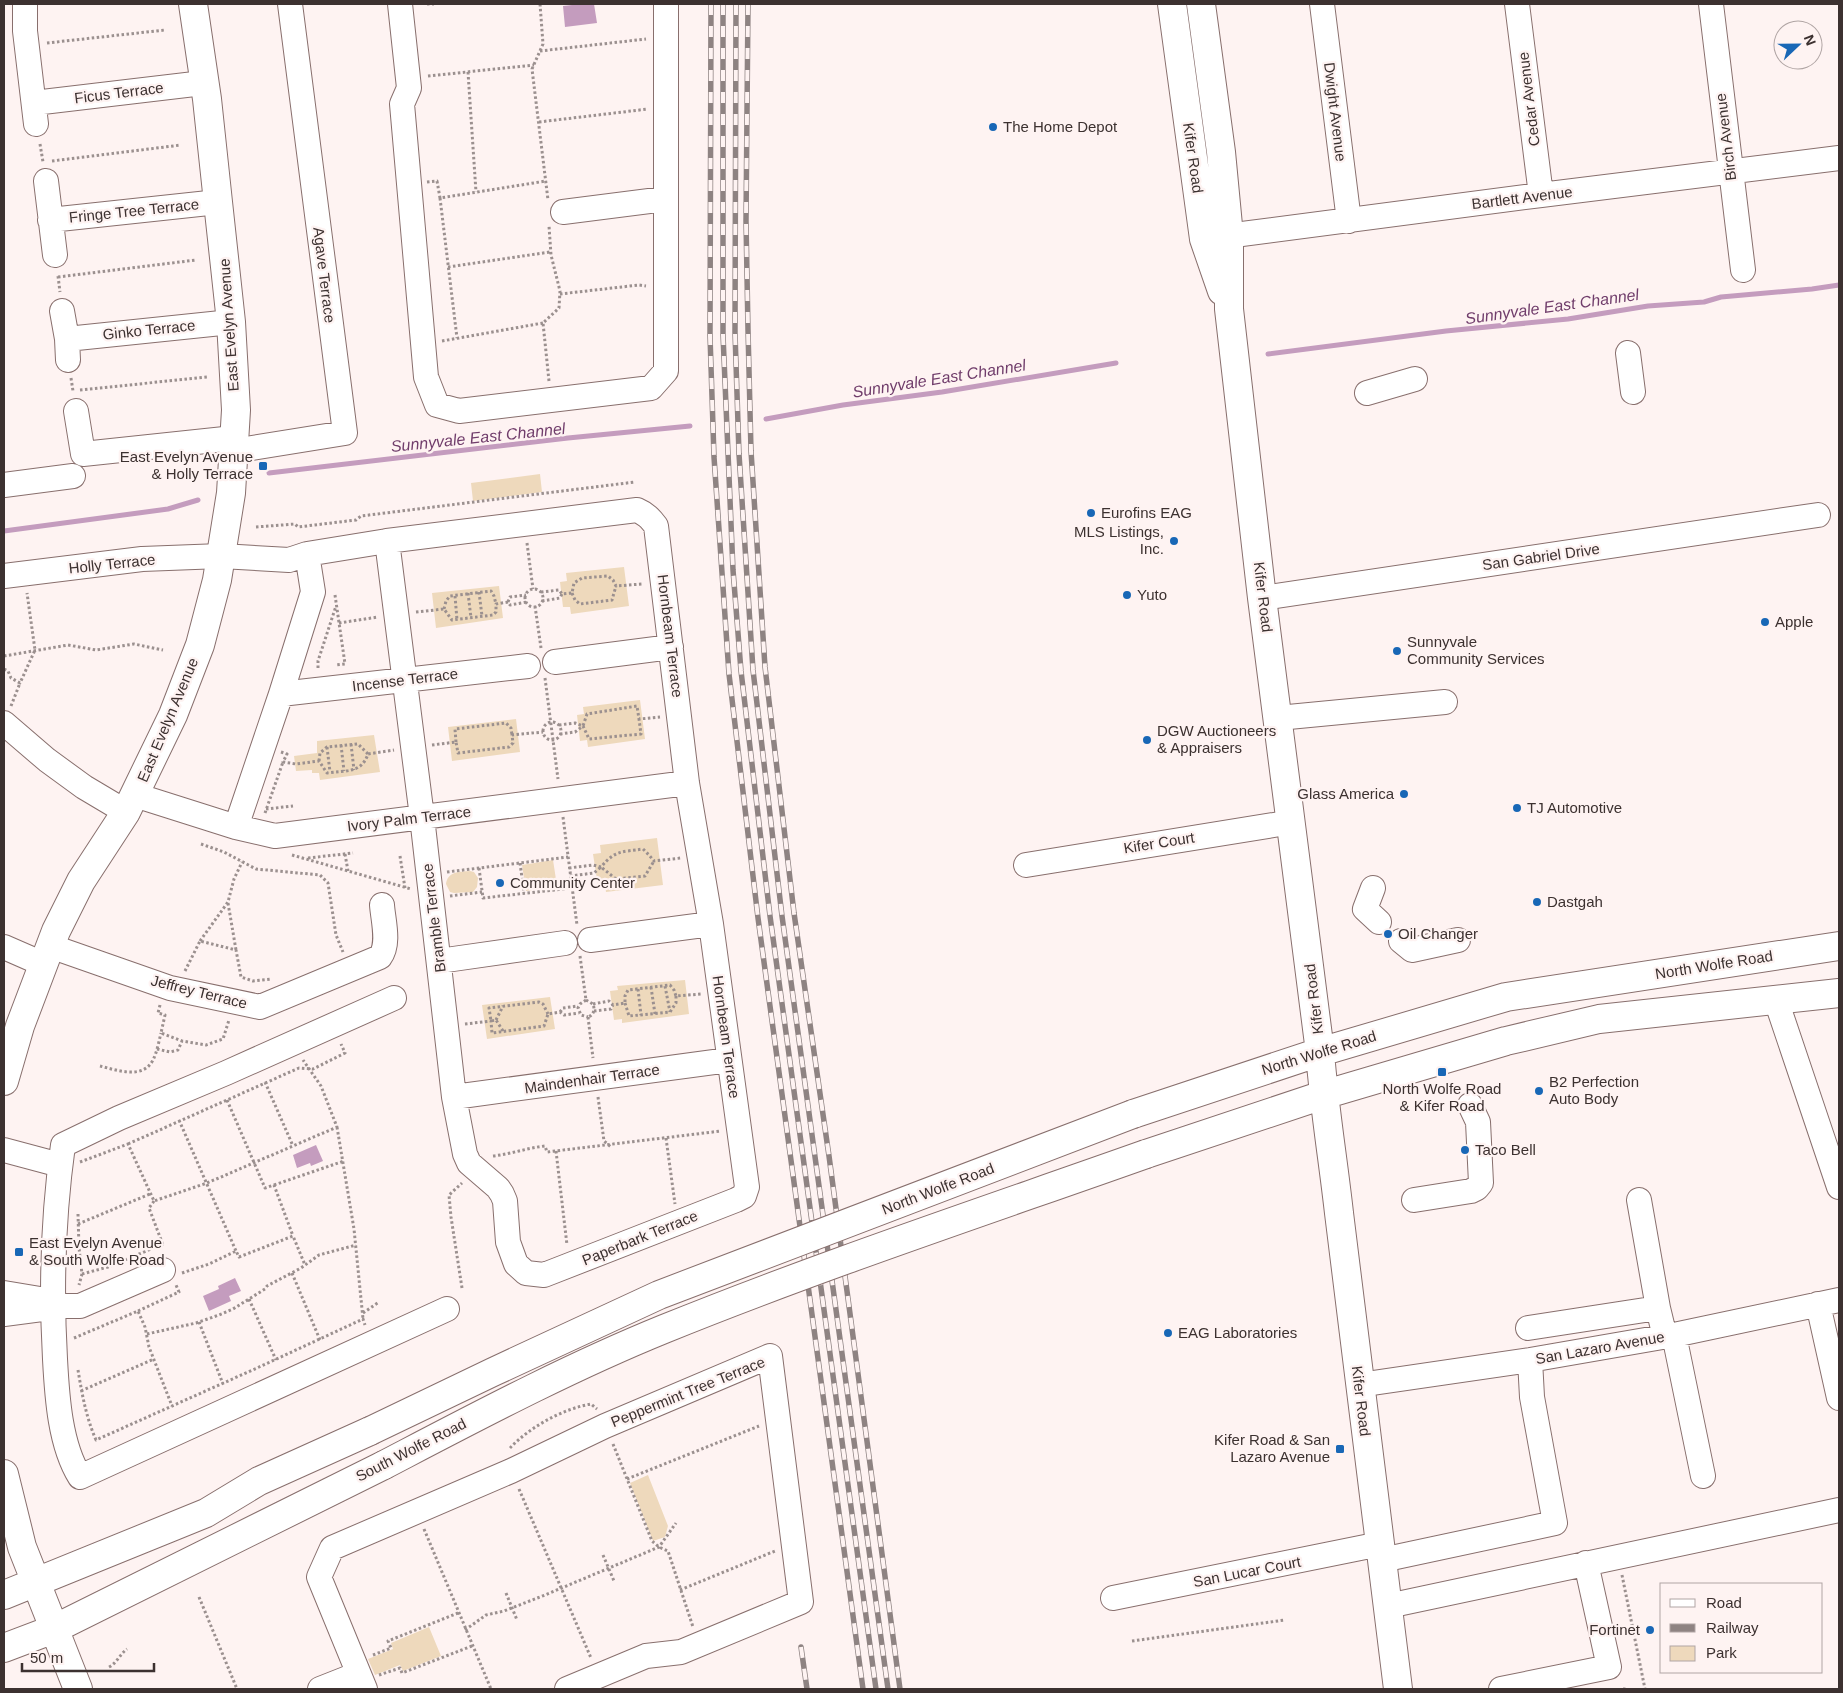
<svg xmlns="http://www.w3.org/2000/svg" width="1843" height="1693" viewBox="0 0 1843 1693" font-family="Helvetica,sans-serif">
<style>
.green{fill:#eed9bc}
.water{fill:#c49cbe}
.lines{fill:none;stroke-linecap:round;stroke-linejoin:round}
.stream{stroke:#c49cbe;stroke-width:5}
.minor-casing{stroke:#886f6d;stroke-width:26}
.major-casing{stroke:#886f6d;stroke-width:30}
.path{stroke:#9b908f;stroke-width:3;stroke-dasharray:2.5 2.5;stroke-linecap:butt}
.minor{stroke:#fff;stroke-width:24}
.major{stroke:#fff;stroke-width:28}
.rail-casing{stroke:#8e8382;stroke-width:5.5}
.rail{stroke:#fef3f2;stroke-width:4;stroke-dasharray:11;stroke-linecap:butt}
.major-bridge-casing{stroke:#886f6d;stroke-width:30;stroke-linecap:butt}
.major-bridge{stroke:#fff;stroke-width:28}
.poi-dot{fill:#1867b6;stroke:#fef3f2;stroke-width:2}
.labels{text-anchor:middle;stroke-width:4.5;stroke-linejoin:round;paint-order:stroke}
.street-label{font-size:15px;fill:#3c3130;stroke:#fef3f2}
.poi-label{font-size:15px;fill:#3c3130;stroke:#fef3f2;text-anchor:start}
.water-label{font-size:16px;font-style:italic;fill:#703d6b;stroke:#fef3f2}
</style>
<rect width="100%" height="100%" fill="#fef3f2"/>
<path class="green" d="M540 474 542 492 473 501 471 483Z
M624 567 629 606 571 614 570 607H563L560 582 567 581 566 573Z
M499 586 503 618 436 628 432 593Z
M640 700 645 739 588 747 587 740 580 741 577 715 584 714 583 707Z
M516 719 520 752 452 761 448 727Z
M374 735 380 772 320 780 319 773H312V770L296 771 294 756 317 753V741Z
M657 838 663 885 606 892 605 885 598 886 593 854 601 853 600 845Z
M553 860 557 886 526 891 522 865Z
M470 871 474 872 478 878 477 887 473 892 454 893 450 892 446 884C448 871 459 872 470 871Z
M685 980 689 1014 622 1023V1019L614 1020 610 991 618 990 617 986Z
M550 997 555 1029 487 1039 482 1005Z
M648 1475 668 1526 665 1537 653 1541 630 1483Z
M429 1627 441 1656 403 1671 400 1665 375 1675 368 1659 393 1649 391 1643Z"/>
<path class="water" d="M581 4H594L597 23 565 27 563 6Z
M316 1145 323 1161 311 1166 310 1163 297 1168 293 1155Z
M235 1278 241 1291 229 1296 231 1301 209 1311 203 1296 219 1289 218 1286Z"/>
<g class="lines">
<path class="stream" d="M1268 354 1446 331 1568 319 1648 306 1704 302 1721 297 1812 289 1839 285
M766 419 843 405 942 392 1116 363
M269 473 568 438 690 426
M4 531 168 509 198 500"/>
<g class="minor-casing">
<path id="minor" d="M25 4V31L36 124
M400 4 409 88 402 104 426 377 437 405 459 411 651 388 666 371V4
M1322 4 1349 221
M1517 4 1541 195
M1711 4 1743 270
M34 103 203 83
M46 181 55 255
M563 212 665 199
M50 220 218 202
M1211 238 1541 195 1839 158
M62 311 67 339 68 360
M67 339 231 322
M1628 353 1633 392
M1367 393 1415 379
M76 411 83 454 234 438
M233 451 345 433 290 4
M4 485 73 476
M4 576 142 559 221 556 289 560 307 554 387 541 637 510C646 514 650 518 656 526L687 783 711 924 747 1187 744 1196 736 1200 544 1275 526 1273 516 1264 508 1242 505 1201 502 1194 498 1188 469 1163 465 1154 454 1097 422 817 387 541
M1262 598 1818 515
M555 662 671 647
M281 694 528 666
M1278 718 1445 702
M4 723 47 760 84 787 126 812
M135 795 236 827 275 836 687 783
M236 827 281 694 313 592 307 554
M1026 865 1292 822
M1373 888 1365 909 1379 922
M590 940 711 924
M1401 941 1412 950 1458 940
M50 946 170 988 260 1007 380 957C390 944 383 920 382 905
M4 947 43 964
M439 961 565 943
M394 998 226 1073 119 1118 63 1145C53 1216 51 1288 55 1359 57 1397 60 1445 80 1477L447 1309
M1776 1000 1839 1187
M454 1097 729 1060
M4 1150 60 1165
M1414 1200 1471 1191 1477 1188 1481 1183 1478 1122 1470 1105
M1639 1200 1658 1308 1665 1337
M4 1293 40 1299 52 1305
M1818 1304 1839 1398
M4 1314 42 1309 54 1306H80L163 1270
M1528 1328 1658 1308
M1674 1335 1703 1476
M1359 1385 1530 1360 1674 1335 1839 1300
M1382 1560 1555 1523 1532 1397 1530 1360
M1113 1598 1380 1544
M1388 1606 1839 1510
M320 1689 358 1674
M365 1689 319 1577 332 1548 511 1471 605 1426 770 1356 801 1602 681 1652 646 1656 567 1689
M1501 1689 1609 1667 1586 1563"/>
</g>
<g class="major-casing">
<path id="major" d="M1172 4 1204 239 1222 291
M1201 4 1221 152 1229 236V309L1262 598 1320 1052C1324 1106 1333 1159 1339 1213 1358 1372 1377 1531 1398 1689
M4 1081 20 1026 56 931 81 881 126 812 173 715 200 645 217 580 231 493 236 410 231 322 218 202 207 99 193 4
M1133 1114 1320 1052 1506 997 1839 946
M1146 1154 1323 1095 1506 1041 1599 1019 1839 993
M4 1474 22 1547 78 1689
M4 1595 206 1513 259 1481 370 1431
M4 1648 54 1629 384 1465"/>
</g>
<path class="path" d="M427 4H434
M540 4 543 44 532 69 548 200
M47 43 165 30
M540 51 646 39
M468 72 476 192
M428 76 534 65
M539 122 648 109
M40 144 43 162
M52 161 181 145
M427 182 437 181 440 198 546 181
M440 198 457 338
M448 267 550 252
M58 276 60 292
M58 277 196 260
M560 294 639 285 646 286
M442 341 543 323
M71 378 73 391
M549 381 543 323 559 308 560 291 551 255 549 226
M80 390 207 377
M256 527 295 524 298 527 356 520 361 516 635 482
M527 543 533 589
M525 598a9 9 0 1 1 18 0a9 9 0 1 1-18 0Z
M479 592 482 616
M541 592 559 590 562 594 572 593 574 583 582 578 608 576 613 580 616 586 642 584
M468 593 471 618
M572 593 575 600 580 604 612 600 616 586
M335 595 345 664 336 665
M455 596 457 620
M542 601 560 598 562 594
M508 602 510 597 526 595
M535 606 541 648
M444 609 446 601 450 596 491 591 494 596 496 604
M416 612 444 609 452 620 493 615 496 612V604L508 602 510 605 527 602
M339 623 378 617
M4 656 68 645 96 650 134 644 163 650
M318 668V661L336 606
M4 669 8 671 11 678 20 683 35 650 27 593
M545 678 558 779
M11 706 20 683
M543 731a9 9 0 1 1 18 0a9 9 0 1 1-18 0Z
M559 725 575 723 583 726 587 714 637 706 639 719 660 717
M560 734 575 732 583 726 589 739 641 734 639 719
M456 742 455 729 506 723 511 728 512 735
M351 744 354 770
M341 745 344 771
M432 745 456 742 458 753 509 747 513 743 512 735 543 732
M327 747 330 772
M281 752 287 754 283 762 296 764 319 761 327 773C346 770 361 774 368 754L394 750
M319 761 320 753 327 747 358 744 368 754
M266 809 293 806
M265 813 283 762
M563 817 577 925
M201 844 224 852 256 869 320 875 328 883 336 935 343 952
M345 854 348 871
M292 855 411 889
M400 856 405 888
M308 858 353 853
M520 863 524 893
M479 868 483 898 572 888
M569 868 593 865 601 867C615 850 622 852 643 849L649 855 654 861 681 858
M447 872 568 857
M570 876 594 873 601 867 616 879 645 876 654 861
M450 896 482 892
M228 903 236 950
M200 941 228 902 234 879 242 862
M580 956 586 1000
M185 971 200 941 236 950 241 977 253 981 272 979
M665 986 670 1012
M651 987 655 1014
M638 989 641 1015
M586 1000 580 1004 578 1008 581 1015 588 1017
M586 1000 593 1004C595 1009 594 1015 588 1017
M625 1003 629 1016 670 1012 676 1003V996
M593 1004 609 1001 613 1005 625 1003V996L628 990 670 985 674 990 676 996 701 994
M160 1005 158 1013 165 1015 161 1033 182 1041 206 1045 223 1039 229 1020
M594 1011 611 1009 613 1005
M560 1012 563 1008 578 1006
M588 1017 593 1058
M496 1020 503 1006
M465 1024 491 1021 492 1033 544 1026 548 1014 560 1012 564 1015 579 1013
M503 1031 496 1020 491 1021 489 1008 539 1002 543 1004 548 1014
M157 1049 170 1052 178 1050 182 1041
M100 1066C116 1070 143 1080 153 1060 157 1052 159 1041 161 1033
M265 1082 293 1146
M598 1097 604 1141 611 1147
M227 1100 265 1188 274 1185 293 1236
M179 1120 236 1251
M337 1127 354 1229 363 1319
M666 1138 675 1204
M128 1144 299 1068 313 1069 345 1053 341 1044
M556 1151 567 1245
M493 1156C511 1154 527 1148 545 1146L547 1152 721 1131
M80 1162 128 1144 154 1201 207 1183 337 1127 321 1086 303 1060
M274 1185 344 1161
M154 1201 149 1208 163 1245
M78 1214 79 1248 82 1274 79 1285
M78 1224 150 1194
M182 1273 209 1264 236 1251 239 1257 293 1236 305 1265
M292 1273 320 1340
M82 1274 108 1267 163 1244
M462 1288 451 1217 449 1195 462 1183
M249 1299 276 1360
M138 1311 179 1292 176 1285
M363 1313 379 1302
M199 1322 223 1384
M147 1334 196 1323 219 1315 233 1309 265 1289 267 1286 301 1268 319 1255 356 1245
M74 1338 138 1311 145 1327 149 1347 172 1406
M78 1370C82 1394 86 1417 96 1440L257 1368 363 1319 365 1325
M81 1391 154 1359
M613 1444 652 1541 659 1547 668 1551 693 1627
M510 1448C530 1427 562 1409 591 1404L597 1409
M627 1479 759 1426
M519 1489 591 1658
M424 1529 491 1689
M603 1555 614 1581
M1622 1575 1645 1689
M680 1590 775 1551
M506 1593 517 1620
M199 1597 237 1689
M465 1630 486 1615 504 1611 545 1595 659 1547 676 1523
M1132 1641 1285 1620
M373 1655 391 1648 388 1641 458 1613
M109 1667C117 1663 120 1654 127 1649
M379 1675 400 1668 402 1673 472 1646
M1623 1689H1628"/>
<use href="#minor" class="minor"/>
<use href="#major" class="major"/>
<g class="rail-casing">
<path id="rail" d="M711 4 710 336 714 457 729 674 758 918 863 1689
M723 4V335L733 570 741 671 770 916 876 1689
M736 4 735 333 739 454 753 670 782 916 888 1689
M748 4 746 221 748 330 751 451 765 667 794 913 829 1156 900 1689
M801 1647 807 1689"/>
</g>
<use href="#rail" class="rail"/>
<g class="major-bridge-casing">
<path id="major-bridge" d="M370 1431 493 1372 659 1295 1133 1114
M384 1465C476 1417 568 1368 664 1329 822 1265 985 1211 1146 1154"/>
</g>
<use href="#major-bridge" class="major-bridge"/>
</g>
<g class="poi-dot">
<circle cx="993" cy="127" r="5"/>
<rect x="258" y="461" width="10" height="10" rx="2.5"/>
<circle cx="1091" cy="513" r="5"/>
<circle cx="1174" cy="541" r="5"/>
<circle cx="1127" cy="595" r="5"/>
<circle cx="1765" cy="622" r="5"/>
<circle cx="1397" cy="651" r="5"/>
<circle cx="1147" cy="740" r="5"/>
<circle cx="1404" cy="794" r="5"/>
<circle cx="1517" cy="808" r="5"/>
<circle cx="500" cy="883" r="5"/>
<circle cx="1537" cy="902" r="5"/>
<circle cx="1388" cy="934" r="5"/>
<rect x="1437" y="1067" width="10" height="10" rx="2.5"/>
<circle cx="1539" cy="1091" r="5"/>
<circle cx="1465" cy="1150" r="5"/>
<rect x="14" y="1247" width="10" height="10" rx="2.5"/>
<circle cx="1168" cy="1333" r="5"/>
<rect x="1335" y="1444" width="10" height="10" rx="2.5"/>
<circle cx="1650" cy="1630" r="5"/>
</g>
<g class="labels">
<g class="street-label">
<text transform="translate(119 93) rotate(-7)" y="5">Ficus Terrace</text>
<text transform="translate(1529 99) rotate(-97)" y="5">Cedar Avenue</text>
<text transform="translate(1335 112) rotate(83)" y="5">Dwight Avenue</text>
<text transform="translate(1726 137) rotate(-97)" y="5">Birch Avenue</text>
<text transform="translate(1193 158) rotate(82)" y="5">Kifer Road</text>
<text transform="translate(1522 198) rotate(-7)" y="5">Bartlett Avenue</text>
<text transform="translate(134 211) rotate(-6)" y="5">Fringe Tree Terrace</text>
<text transform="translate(324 275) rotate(83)" y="5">Agave Terrace</text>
<text transform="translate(229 325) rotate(-94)" y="5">East Evelyn Avenue</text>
<text transform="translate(149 330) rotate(-6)" y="5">Ginko Terrace</text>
<text transform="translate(1541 557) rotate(-8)" y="5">San Gabriel Drive</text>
<text transform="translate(112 564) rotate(-6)" y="5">Holly Terrace</text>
<text transform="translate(1263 597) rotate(83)" y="5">Kifer Road</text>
<text transform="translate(670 636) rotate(83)" y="5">Hornbeam Terrace</text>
<text transform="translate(405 680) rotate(-7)" y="5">Incense Terrace</text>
<text transform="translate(168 720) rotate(-67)" y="5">East Evelyn Avenue</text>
<text transform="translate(409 819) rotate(-7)" y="5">Ivory Palm Terrace</text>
<text transform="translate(1159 843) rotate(-9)" y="5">Kifer Court</text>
<text transform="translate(434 918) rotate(-97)" y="5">Bramble Terrace</text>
<text transform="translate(1714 965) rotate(-9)" y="5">North Wolfe Road</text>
<text transform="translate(199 992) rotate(14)" y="5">Jeffrey Terrace</text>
<text transform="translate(1314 999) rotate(-97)" y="5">Kifer Road</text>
<text transform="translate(726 1037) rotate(82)" y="5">Hornbeam Terrace</text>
<text transform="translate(1319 1053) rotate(-17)" y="5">North Wolfe Road</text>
<text transform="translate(592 1079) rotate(-8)" y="5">Maindenhair Terrace</text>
<text transform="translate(938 1189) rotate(-21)" y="5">North Wolfe Road</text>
<text transform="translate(640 1238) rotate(-22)" y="5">Paperbark Terrace</text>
<text transform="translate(1600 1348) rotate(-10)" y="5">San Lazaro Avenue</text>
<text transform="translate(688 1392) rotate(-22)" y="5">Peppermint Tree Terrace</text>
<text transform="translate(1361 1401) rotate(83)" y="5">Kifer Road</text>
<text transform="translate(411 1450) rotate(-27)" y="5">South Wolfe Road</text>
<text transform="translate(1247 1572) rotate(-11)" y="5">San Lucar Court</text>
</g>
<g class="poi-label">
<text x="1003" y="132">The Home Depot</text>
<text x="253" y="462" text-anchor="end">East Evelyn Avenue<tspan x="253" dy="17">&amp; Holly Terrace</tspan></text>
<text x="1101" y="518">Eurofins EAG</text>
<text x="1164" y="537" text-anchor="end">MLS Listings,<tspan x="1164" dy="17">Inc.</tspan></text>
<text x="1137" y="600">Yuto</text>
<text x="1775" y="627">Apple</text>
<text x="1407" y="647">Sunnyvale<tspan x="1407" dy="17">Community Services</tspan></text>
<text x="1157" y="736">DGW Auctioneers<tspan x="1157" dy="17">&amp; Appraisers</tspan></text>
<text x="1394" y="799" text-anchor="end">Glass America</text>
<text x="1527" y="813">TJ Automotive</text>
<text x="510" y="888">Community Center</text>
<text x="1547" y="907">Dastgah</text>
<text x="1398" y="939">Oil Changer</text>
<text x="1549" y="1087">B2 Perfection<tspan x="1549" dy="17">Auto Body</tspan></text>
<text x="1442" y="1094" text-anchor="middle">North Wolfe Road<tspan x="1442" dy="17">&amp; Kifer Road</tspan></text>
<text x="1475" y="1155">Taco Bell</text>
<text x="29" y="1248">East Evelyn Avenue<tspan x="29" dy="17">&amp; South Wolfe Road</tspan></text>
<text x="1178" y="1338">EAG Laboratories</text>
<text x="1330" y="1445" text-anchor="end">Kifer Road &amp; San<tspan x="1330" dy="17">Lazaro Avenue</tspan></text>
<text x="1640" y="1635" text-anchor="end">Fortinet</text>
</g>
<g class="water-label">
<text transform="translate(1552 306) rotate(-8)" y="6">Sunnyvale East Channel</text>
<text transform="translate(939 378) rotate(-9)" y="6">Sunnyvale East Channel</text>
<text transform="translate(478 437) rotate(-6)" y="6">Sunnyvale East Channel</text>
</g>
</g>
<rect width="1843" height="1693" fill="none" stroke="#3c3130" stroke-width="10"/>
<rect x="1660" y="1583" width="162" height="90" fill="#fef3f2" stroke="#b0a5a4"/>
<rect x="1670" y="1599" width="25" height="8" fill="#ffffff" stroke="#b0a5a4"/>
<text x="1706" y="1608" font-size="15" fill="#3c3130">Road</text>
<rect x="1670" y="1624" width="25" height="8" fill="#8e8382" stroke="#b0a5a4"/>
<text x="1706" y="1633" font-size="15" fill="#3c3130">Railway</text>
<rect x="1670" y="1646" width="25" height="15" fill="#eed9bc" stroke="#b0a5a4"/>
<text x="1706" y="1658" font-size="15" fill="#3c3130">Park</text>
<g transform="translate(1798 45) rotate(68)"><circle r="24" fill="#fef3f2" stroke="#b0a5a4"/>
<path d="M0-4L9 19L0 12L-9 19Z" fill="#1867b6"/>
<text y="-8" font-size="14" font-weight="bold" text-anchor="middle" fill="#3c3130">N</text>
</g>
<path d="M22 1663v8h132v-8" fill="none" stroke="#3c3130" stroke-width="2.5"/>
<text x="30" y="1663" font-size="15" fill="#3c3130" stroke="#fef3f2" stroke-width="4" paint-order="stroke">50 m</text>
</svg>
